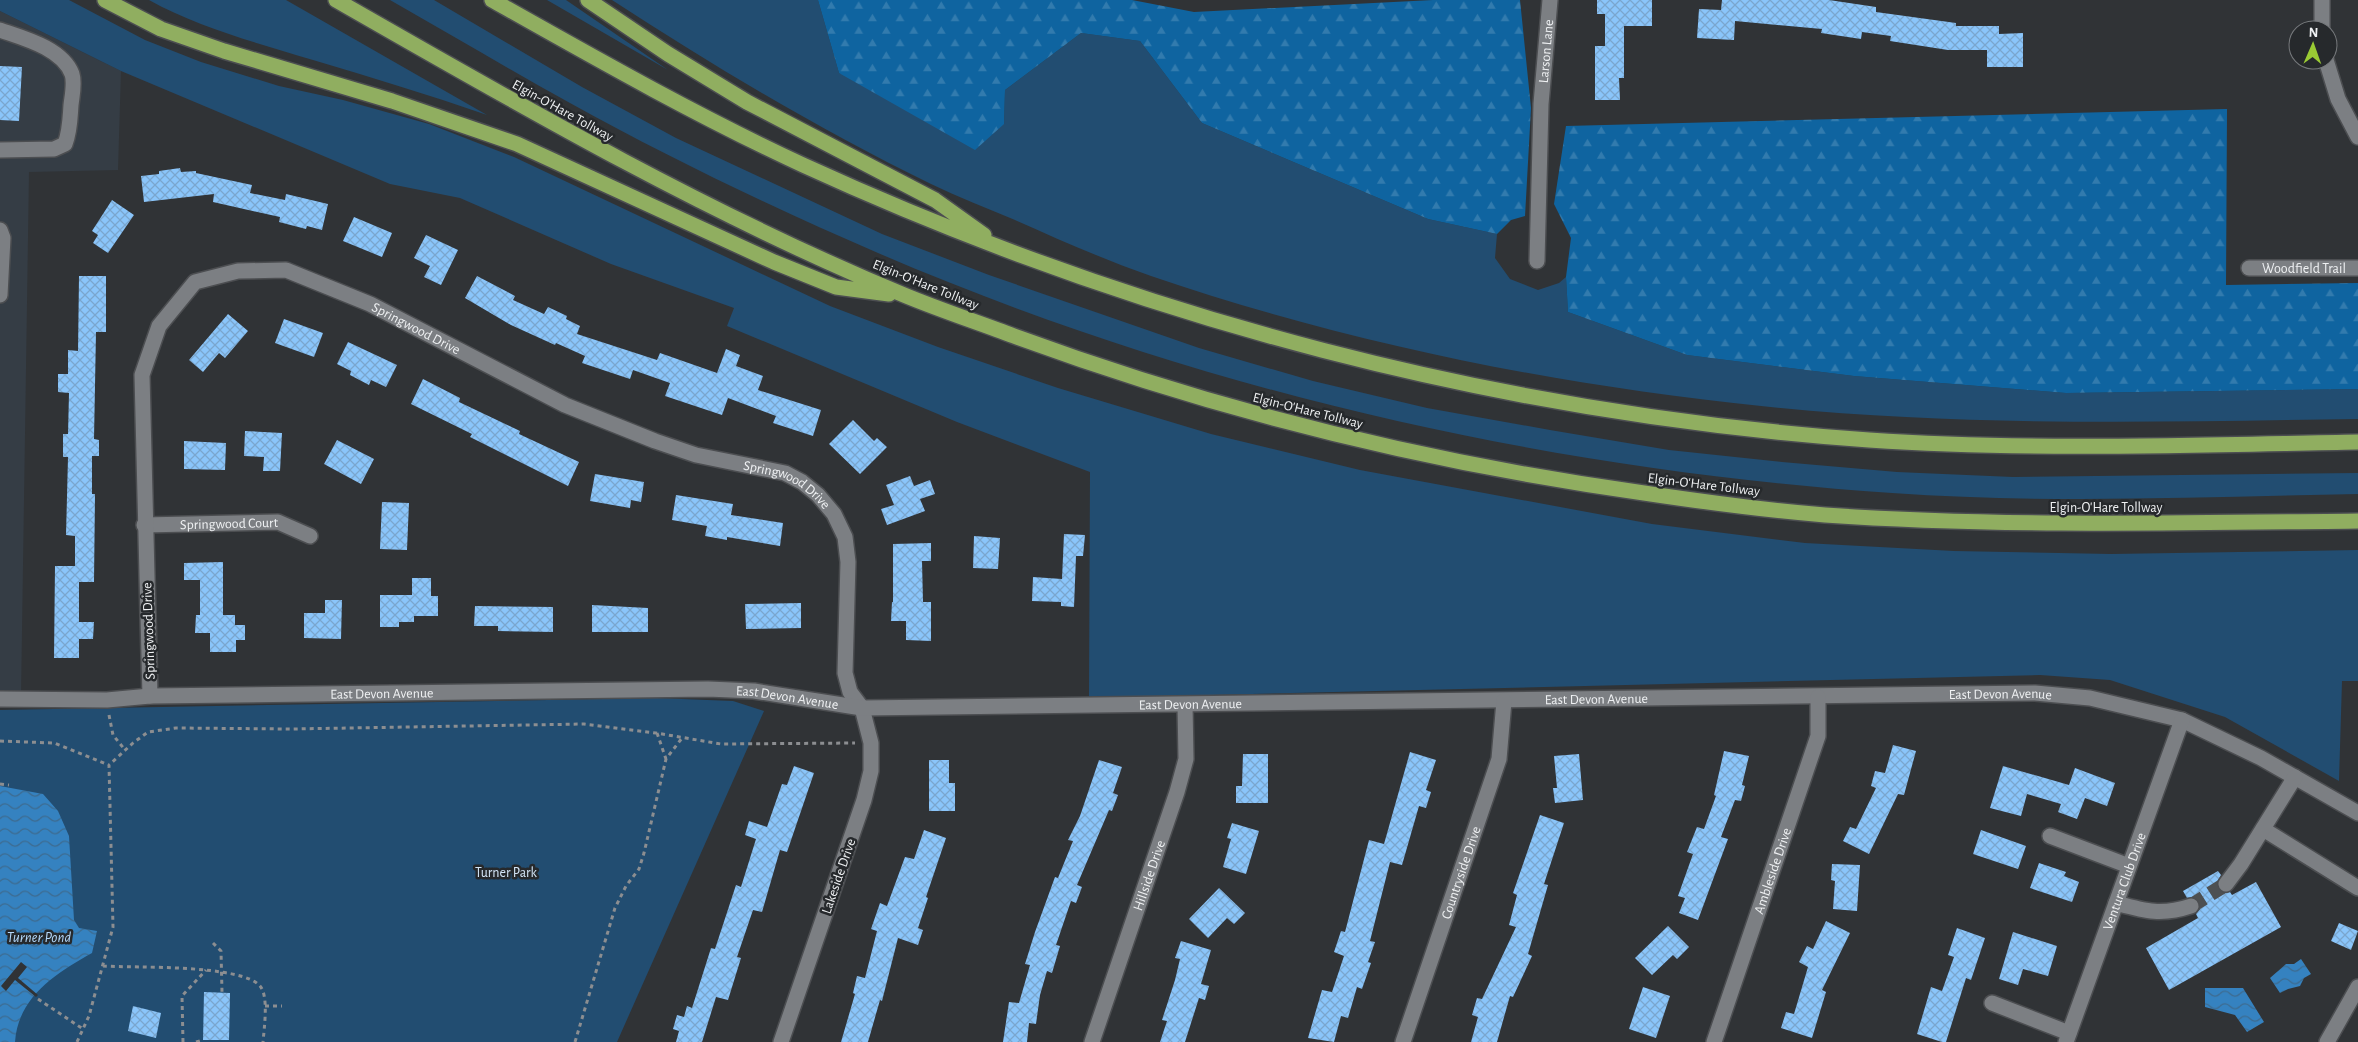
<svg xmlns="http://www.w3.org/2000/svg" width="2358" height="1042" viewBox="0 0 2358 1042" font-family="'Alegreya Sans',sans-serif">
<style>
.built{fill:#353d45}
.green{fill:#224d71}
.forest{fill:url(#forest-firs)}
.water{fill:url(#water-waves)}
.pier{fill:#303336}
.building{fill:url(#building-cross-hatch)}
.lines{fill:none;stroke-linecap:round;stroke-linejoin:round}
.minor-tunnel{stroke:#4d5052;stroke-width:15;stroke-dasharray:15 8;stroke-linecap:butt}
.minor-casing{stroke:#4c4e51;stroke-width:18}
.highway-casing{stroke:#4c4e51;stroke-width:18}
.path{stroke:#8c8e91;stroke-width:3;stroke-dasharray:4 4;stroke-linecap:butt}
.minor{stroke:#7c7f83;stroke-width:15}
.highway{stroke:#90ae60;stroke-width:15}
.labels{text-anchor:middle;stroke-width:5;stroke-linejoin:round;paint-order:stroke}
.street-label{font-size:14px;fill:#eff1f3;stroke:#26292c}
.park-label{font-size:14px;fill:#d4e6f7;stroke:#26292c}
.water-label{font-size:15px;font-style:italic;fill:#b4d8fa;stroke:#26292c}
</style>
<defs>
<pattern id="forest-firs" width="22" height="20" patternUnits="userSpaceOnUse" patternTransform="scale(1.25)"><rect width="22" height="20" fill="#0f64a0"/><path d="M5 1l3.5 6h-7zM16 11l3.5 6h-7z" fill="#327bae"/></pattern>
<pattern id="water-waves" width="16" height="10" patternUnits="userSpaceOnUse" patternTransform="scale(1.25)"><rect width="16" height="10" fill="#3582c0"/><path d="M0 5q4-4 8 0t8 0" fill="none" stroke="#3d6b90"/></pattern>
<pattern id="building-cross-hatch" width="8" height="8" patternUnits="userSpaceOnUse" patternTransform="scale(1.25)"><rect width="8" height="8" fill="#8ac5fa"/><path d="M0 0l8 8M0 8l8-8" fill="none" stroke="#7aa6ce"/></pattern>
</defs>
<rect width="100%" height="100%" fill="#303336"/>
<path class="built" d="M0 11 121 71 118 170 29 172 21 697H0Z"/>
<path class="green" d="M0 0H69L145 40 201 62 279 86 343 100 429 124 514 157 830 306 938 347 1058 388 1211 434 1360 470 1652 524 1805 543 1954 551 2111 554 2358 550V681H2342L2339 781 2225 717 2110 680 2040 675 1089 698 1090 472 957 422 727 326 734 308 611 264 460 198 390 184 121 71 0 11Z
M149 0H286L487 115C429 95 371 77 313 60 258 43 199 28 149 0Z
M390 0H434L582 87 676 138 882 234 989 275 1199 348 1313 381 1427 408 1550 430 1669 450 1782 462 1897 472 2013 477 2358 473V494C2203 497 2047 504 1892 493 1543 469 1199 391 878 253 774 208 669 158 570 103 510 70 450 34 390 0Z
M547 0H566L668 70Z
M612 0H818L839 73 1004 124 1005 90 1081 33 1140 41 1202 123 1428 219 1497 234 1495 258 1510 279 1538 290 1559 283 1566 277 1568 312 1687 355 1854 376 2066 393 2358 389V419C2159 422 1959 427 1761 406 1555 385 1347 343 1151 276 1105 260 1060 240 1015 220 987 208 958 197 931 184 820 130 715 67 612 0Z
M656 698 733 701 764 711 617 1042H0V710Z"/>
<path class="forest" d="M818 0H1132L1194 12 1433 0H1520L1531 108 1525 216 1511 220 1497 234 1428 219 1202 123 1140 41 1081 33 1005 90 1004 124 975 150 839 73Z
M2227 109 2226 285 2358 283V389L2066 393 1854 376 1687 355 1568 312 1566 277 1571 238 1554 204 1566 126Z"/>
<path class="water" d="M0 786 43 794 58 811 69 836 74 920 79 928 97 931 92 953C56 973 18 997 15 1042H0Z
M2301 959 2311 974 2304 978 2300 986 2288 989 2280 993 2270 978 2286 964H2294Z
M2205 988H2243L2264 1022 2247 1032 2235 1015 2205 1007Z"/>
<path class="pier" d="M21 962 27 967 18 978 38 995 36 997 15 980 6 991 1 986Z"/>
<path class="building" d="M1597 0H1652V26H1624V78H1619L1620 100H1595V46H1605V14H1597Z
M1722 0H1829L1876 7V12L1956 23V26H1999V34L2023 33V67H1987V50H1948L1890 41 1891 36 1862 32 1861 39 1821 33 1822 29 1735 21 1734 40 1697 38 1699 9 1721 10Z
M0 66 22 67 19 121 0 120Z
M180 168 181 172 196 171V173L252 185 250 193 285 200 286 194 328 204 322 230 307 226 306 229 279 222 280 217 213 202 214 194 144 202 141 176 159 174V171Z
M112 200 134 215 108 253 93 243 98 235 92 231Z
M354 217 392 233 382 257 343 241Z
M426 235 458 250 441 285 424 277 430 266 414 258Z
M79 276H106V332H96L94 439 99 440V456H92V494H95L94 582H79V622H94L93 639H79V658H54L55 566H75V536L66 535 68 457H63V434H68L69 393 58 392V374H68V350L78 351Z
M477 276 515 296 513 300 544 314 548 307 567 316 566 319 580 326 577 334 657 360 660 353 717 373 726 349 740 355 736 366 763 376 758 390 821 410 813 436 773 423 776 416 728 398 722 415 665 396 670 383 633 370 630 379 582 363 585 356 556 343 555 345 511 325 465 298Z
M228 314 248 331 225 358 219 353 203 372 189 360Z
M284 319 323 333 314 357 275 343Z
M348 342 397 365 386 387 371 380 369 385 350 375 351 371 337 364Z
M423 379 460 398 459 402 520 431 519 434 579 462 568 486 470 437 472 434 411 404Z
M853 420 874 441 877 438 887 447 860 474 829 444Z
M245 431 282 433 280 471H263L264 457 244 456Z
M337 440 374 459 361 484 324 464Z
M184 441 226 443 225 470 184 469Z
M595 474 644 482 641 502 631 500 630 508 590 501Z
M910 476 914 486 930 480 935 494 920 499 925 511 887 525 881 509 894 505 886 485Z
M676 495 733 504 731 515 783 523 780 546 727 537V540L705 536 707 526 672 520Z
M382 502 409 503 407 550 380 549Z
M1064 534 1085 535 1083 556H1076L1074 607 1061 606V602L1032 601 1033 577 1062 579Z
M974 536 1000 538 998 569 973 568Z
M931 543V561H922L923 602H931V641L906 640V621H891L892 602H893V544Z
M223 562V615H235V625H245V640H236V652H210V633H195L196 615H200V580H184V563Z
M412 578H431V596H438V616H414V622H399V627H380V595H412Z
M325 600H342L341 639 304 638V613H325Z
M801 603V628L746 629 745 604Z
M592 605 648 608V632H592Z
M475 606 553 607V632L498 631V626H474Z
M1893 745 1916 751 1904 795 1898 794 1869 854 1843 841 1850 827 1856 829 1876 788 1871 786 1875 771 1885 773Z
M1724 751 1749 756 1742 785 1745 786 1741 801 1735 800 1721 837 1728 839 1698 920 1679 913 1685 898 1678 896 1693 854 1687 852 1697 827 1704 829 1716 796 1714 795Z
M1410 752 1436 760 1426 790 1431 792 1426 808 1419 806 1402 865 1390 862 1370 941 1375 942 1368 962 1371 963 1362 989 1357 987 1348 1018 1341 1016 1334 1042 1308 1038 1322 990 1332 992 1344 956 1334 952 1341 931 1345 932 1369 840 1384 844Z
M1243 754H1268V803H1236V786H1242Z
M1579 754 1583 800 1555 803 1553 788H1557L1554 756Z
M929 760H949V783H955V811H929Z
M1099 760 1122 767 1113 793 1118 795 1112 811 1109 810 1077 885 1082 887 1076 903 1071 901 1056 945 1060 946 1052 973 1047 971 1040 995 1036 1024 1029 1023 1027 1042H1003L1009 1002 1019 1003 1030 965 1025 964 1035 932 1055 877 1058 878 1073 841 1068 840 1080 816Z
M794 766 814 773 787 852 780 850 762 912 753 910 737 957 741 958 728 1000 716 997 702 1042H676L679 1031 673 1029 677 1015 684 1017 687 1006 692 1008 711 948 715 949 736 885 741 887 756 839 745 835 749 821 767 827 782 784 787 785Z
M2003 766 2069 785 2075 768 2115 783 2107 806 2085 798 2077 819 2058 812 2061 804 2027 794 2021 816 1990 808Z
M1540 815 1564 823 1544 884 1548 885 1528 954 1532 956 1513 997 1510 996 1497 1042H1471L1478 1017 1472 1015 1477 998 1482 999 1516 927 1509 925 1517 895 1513 893Z
M1232 823 1259 831 1246 874 1223 867 1231 839 1227 838Z
M924 830 946 838 926 897 928 898 918 928 923 930 918 945 898 938 882 1001 880 1000 868 1042H841L855 994 853 993 857 976 865 978 877 931 871 929 880 903 887 906 905 857 914 859Z
M1981 830 2026 846 2018 869 1973 854Z
M2039 863 2066 872 2064 876 2079 882 2072 902 2030 888Z
M1832 864 1860 865 1857 911 1833 909 1835 881 1831 880Z
M2218 871 2221 875 2217 882V887L2224 893 2230 892 2232 895 2256 882 2281 927 2169 990 2146 948 2198 918 2196 914 2200 909V903L2194 897 2187 898 2183 891Z
M1219 888 1245 913 1234 924 1227 918 1208 938 1189 919Z
M1826 921 1850 933 1822 990 1826 992 1812 1038 1781 1028 1786 1012 1794 1014 1808 967 1799 962 1807 946 1813 949Z
M2339 923 2358 931 2351 950 2331 941Z
M1668 926 1689 947 1677 959 1673 955 1652 975 1635 958Z
M1957 928 1985 938 1971 980 1966 978 1946 1042H1942L1917 1034 1931 987 1942 991 1954 957 1948 955Z
M2013 932 2057 946 2048 976 2023 969 2018 985 1999 979Z
M1181 941 1211 950 1201 984 1209 986 1205 1000 1199 998 1185 1042H1160L1167 1021 1162 1020 1175 980 1180 959 1175 958Z
M1643 987 1670 996 1656 1038 1629 1029Z
M204 992 230 993 229 1040H203Z
M133 1006 161 1013 156 1038 128 1031Z"/>
<g class="lines">
<path class="minor-tunnel" d="M2191 906 2226 884"/>
<g class="minor-casing">
<g id="minor">
<path d="M2322 0V30"/>
<path d="M0 30C23 38 62 48 72 74 75 83 72 96 71 105 70 119 70 131 65 144L54 149 0 150"/>
<path d="M2326 60 2338 99 2358 137"/>
<path d="M0 230 3 238 0 295"/>
<path id="s1" d="M1537 261 1541 104 1550 0"/>
<path id="s2" d="M2249 268H2358"/>
<path id="s3" d="M144 525 278 522 310 536"/>
<path id="s4" d="M150 696 142 375 159 326 195 282 238 271 286 270 370 304 565 405 655 441 696 455 785 473 802 482 818 495 834 514 845 537 848 562 845 673 850 692 862 708 871 743V771L864 800 781 1042"/>
<path id="s5" d="M0 699 107 700 150 696 708 689 754 691 862 708 2035 693 2090 698 2182 720 2261 758 2358 813"/>
<path d="M2263 829 2358 888"/>
<path d="M2050 836 2129 866"/>
<path d="M2226 884 2241 864 2295 777"/>
<path d="M2116 903C2145 911 2161 916 2191 906"/>
<path d="M1992 1003 2069 1033"/>
<path id="s6" d="M1092 1042 1177 792 1186 759 1185 705"/>
<path id="s7" d="M1403 1042 1499 759 1504 701"/>
<path id="s8" d="M1714 1042 1818 736V697"/>
<path id="s9" d="M2066 1042 2182 720"/>
<path d="M2327 1042 2358 987"/>
</g>
</g>
<g class="highway-casing">
<path id="highway" d="M105 0 161 29 224 51 392 101 517 144 774 262 836 287 889 294
M336 0C521 106 706 213 904 295 940 310 977 322 1014 336 1218 411 1429 463 1644 493 1704 502 1764 510 1825 515 2002 527 2180 523 2358 521
M492 0C595 58 697 116 803 165 1139 319 1500 414 1869 440 2032 451 2195 445 2358 442
M588 0 668 54 747 102 935 200 984 235"/>
</g>
<path class="path" d="M109 715 113 735 125 750
M657 733 666 759
M0 741 54 743 109 765
M0 784 9 785
M213 943 221 951 222 992
M103 966C134 968 241 964 260 986 269 996 264 1029 263 1042
M38 999 83 1029
M265 1006H282
M77 1042 89 1016 113 927 109 765 133 743 148 732 176 728 291 729 584 724 656 733 721 744 855 743
M183 1042 182 996 206 970
M196 1042 203 1040
M575 1042 615 908 626 886 639 869 644 853 666 759 682 738"/>
<use href="#minor" class="minor"/>
<use href="#highway" class="highway"/>
</g>
<g class="labels">
<g class="street-label">
<text dy="5" stroke="none"><textPath href="#s1" startOffset="210">Larson Lane</textPath></text>
<text transform="translate(563 110) rotate(29)" y="5">Elgin-O'Hare Tollway</text>
<text dy="5" stroke="none"><textPath href="#s2" startOffset="55">Woodfield Trail</textPath></text>
<text transform="translate(926 284) rotate(22)" y="5">Elgin-O'Hare Tollway</text>
<text dy="5" stroke="none"><textPath href="#s4" startOffset="665">Springwood Drive</textPath></text>
<text transform="translate(1308 410) rotate(14)" y="5">Elgin-O'Hare Tollway</text>
<text transform="translate(1704 484) rotate(7)" y="5">Elgin-O'Hare Tollway</text>
<text dy="5" stroke="none"><textPath href="#s4" startOffset="1070">Springwood Drive</textPath></text>
<text x="2106" y="512">Elgin-O'Hare Tollway</text>
<text dy="5" stroke="none"><textPath href="#s3" startOffset="85">Springwood Court</textPath></text>
<text transform="translate(148 631) rotate(-92)" y="5">Springwood Drive</text>
<text dy="5" stroke="none"><textPath href="#s5" startOffset="382">East Devon Avenue</textPath></text>
<text dy="5" stroke="none"><textPath href="#s5" startOffset="2002">East Devon Avenue</textPath></text>
<text dy="5" stroke="none"><textPath href="#s5" startOffset="788">East Devon Avenue</textPath></text>
<text dy="5" stroke="none"><textPath href="#s5" startOffset="1598">East Devon Avenue</textPath></text>
<text dy="5" stroke="none"><textPath href="#s5" startOffset="1192">East Devon Avenue</textPath></text>
<text dy="5" stroke="none"><textPath href="#s8" startOffset="181">Ambleside Drive</textPath></text>
<text dy="5" stroke="none"><textPath href="#s7" startOffset="179">Countryside Drive</textPath></text>
<text dy="5" stroke="none"><textPath href="#s6" startOffset="176">Hillside Drive</textPath></text>
<text transform="translate(838 876) rotate(-71)" y="5">Lakeside Drive</text>
<text dy="5" stroke="none"><textPath href="#s9" startOffset="171">Ventura Club Drive</textPath></text>
</g>
<g class="park-label">
<text x="506" y="877">Turner Park</text>
</g>
<g class="water-label">
<text x="39" y="942">Turner Pond</text>
</g>
</g>
<g transform="translate(2313 45) rotate(2)"><circle r="24" fill="#26292c" stroke="#76797c"/>
<path d="M0-4L9 19L0 12L-9 19Z" fill="#9acb34"/>
<text y="-8" font-size="14" font-weight="bold" text-anchor="middle" fill="#eff1f3">N</text>
</g>
</svg>
